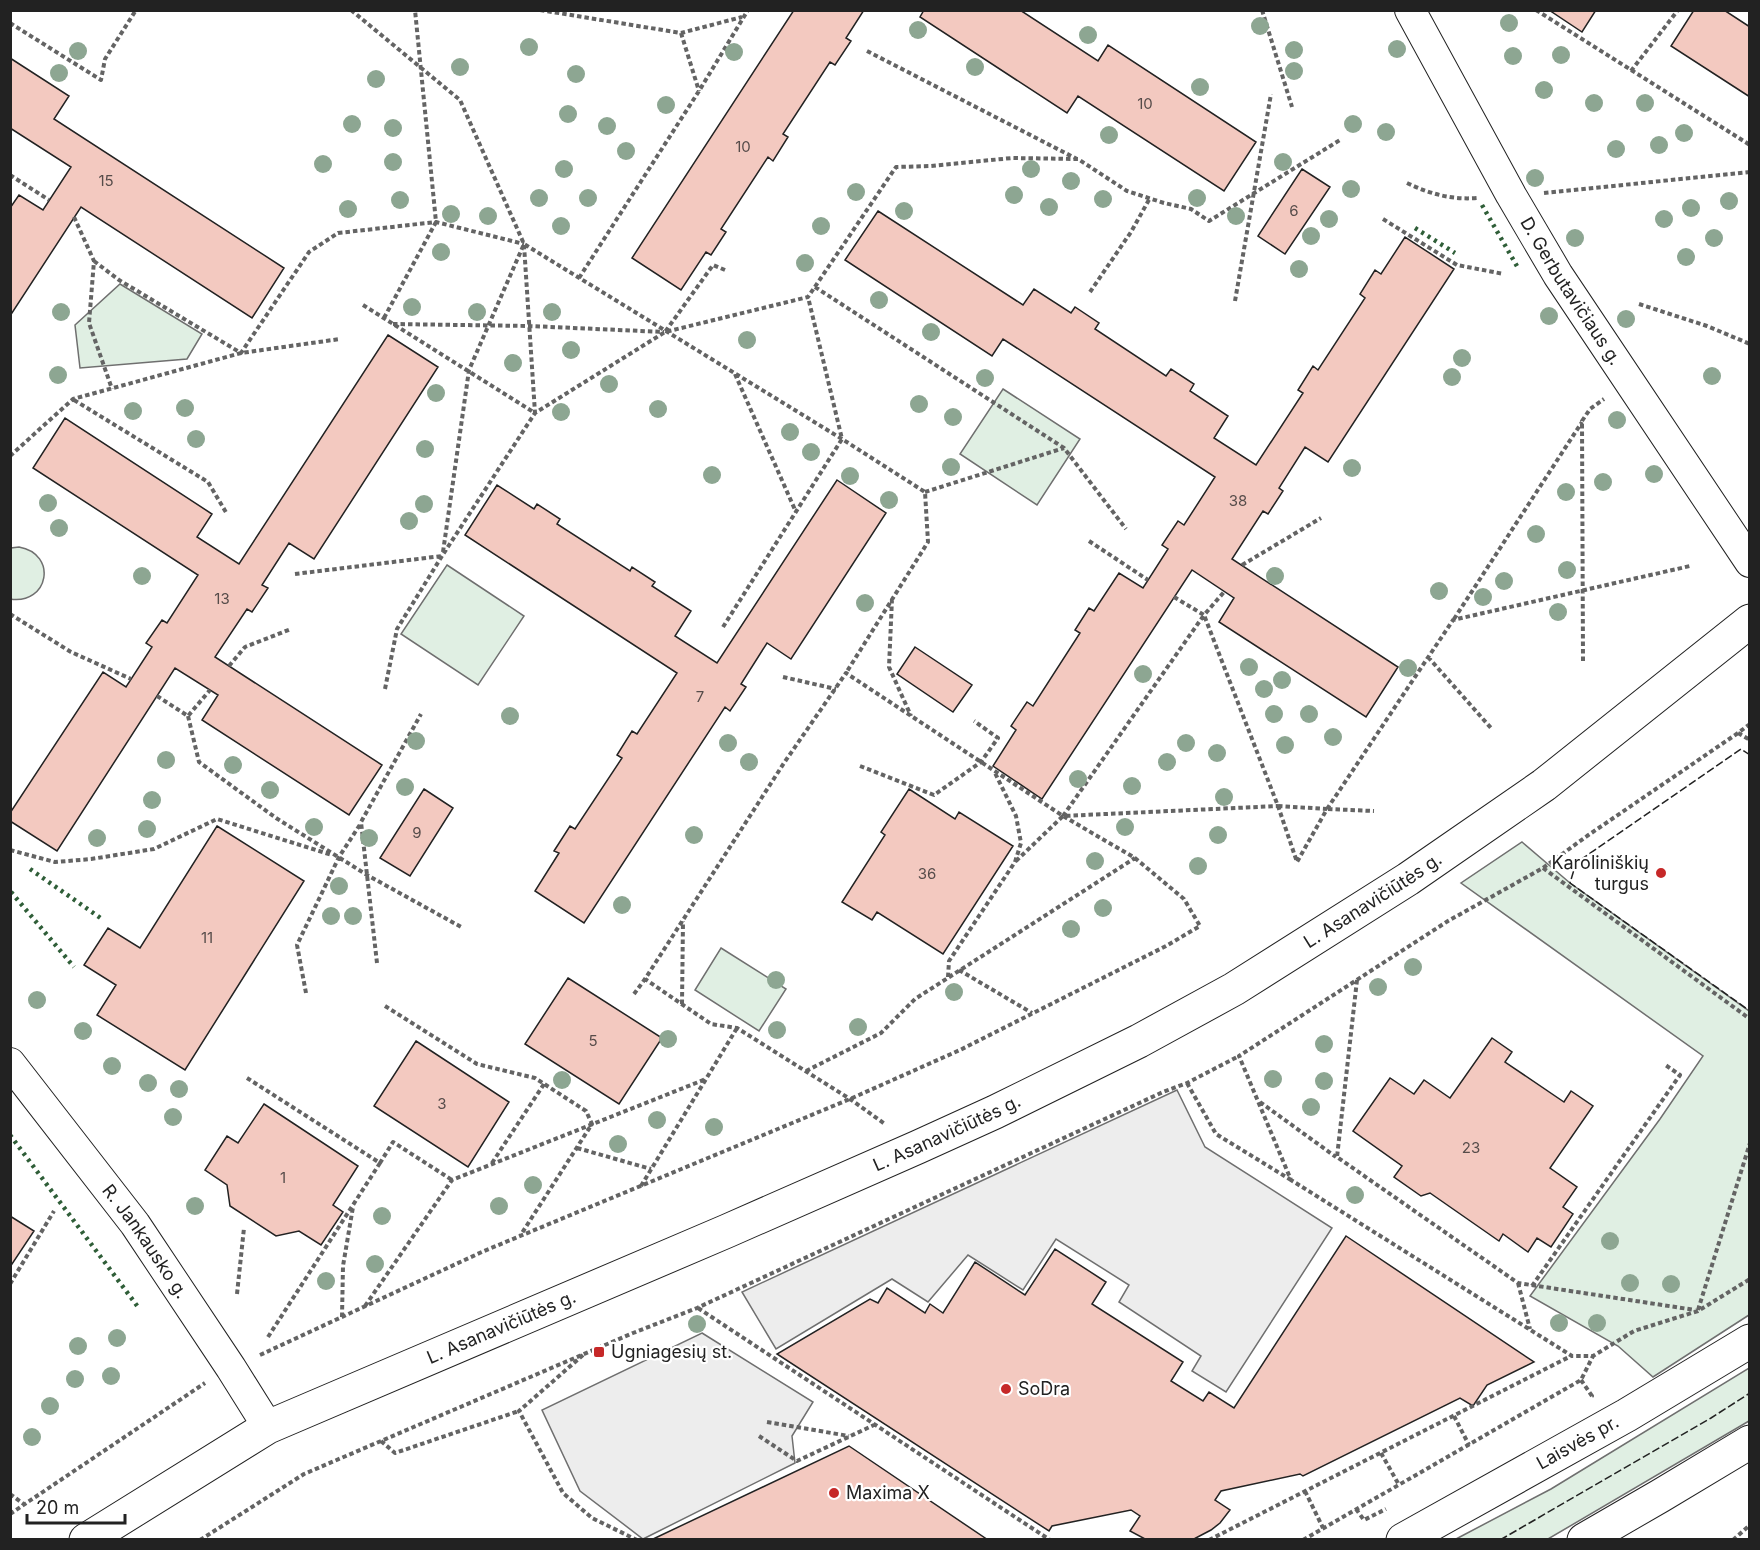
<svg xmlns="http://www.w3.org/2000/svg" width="1760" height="1550" viewBox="0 0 1760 1550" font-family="Inter,sans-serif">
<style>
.green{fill:#e0efe3;stroke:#6f6f6f;stroke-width:1.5}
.parking{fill:#ededed;stroke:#6f6f6f;stroke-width:1.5}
.building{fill:#f3c9c0;stroke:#222;stroke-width:1.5}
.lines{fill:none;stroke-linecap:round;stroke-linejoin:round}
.street-casing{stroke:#222;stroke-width:32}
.secondary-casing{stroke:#222;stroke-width:35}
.primary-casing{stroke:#222;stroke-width:35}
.path{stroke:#646464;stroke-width:4;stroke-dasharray:4.5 3;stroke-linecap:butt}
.street{stroke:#fff;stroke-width:30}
.secondary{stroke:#fff;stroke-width:33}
.primary{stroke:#fff;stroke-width:33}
.hedge{stroke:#2f5e38;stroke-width:4.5;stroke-dasharray:3 4.5;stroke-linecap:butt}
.fence{stroke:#222;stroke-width:1.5;stroke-dasharray:8 3;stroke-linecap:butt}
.tree{fill:#8da692}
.poi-dot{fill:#c62828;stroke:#fff;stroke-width:2}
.labels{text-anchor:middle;stroke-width:4.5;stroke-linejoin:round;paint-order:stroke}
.number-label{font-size:15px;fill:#564c4a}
.street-label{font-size:18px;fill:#222;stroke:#fff}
.poi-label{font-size:18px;fill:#222;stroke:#fff;text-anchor:start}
</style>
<rect width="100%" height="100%" fill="#fff"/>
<path class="green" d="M120 284 202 334 187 359 80 368 75 325Z
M1003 389 1080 439 1037 505 960 454Z
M19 547C58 554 49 605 10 599L11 548Z
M447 565 524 616 478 685 401 634Z
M1522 842 1570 883 1749 1011V1315L1653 1377 1618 1346 1530 1296 1660 1119 1703 1056 1461 883Z
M721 948 786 989 759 1031 695 990Z
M1749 1368V1421L1548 1539H1456L1551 1489Z"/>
<path class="parking" d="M1177 1090 1205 1147 1332 1228 1226 1392 1192 1371 1201 1356 1119 1302 1129 1285 1056 1239 1023 1290 968 1255 928 1302 892 1279 776 1349 742 1292Z
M702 1333 813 1402 792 1436 795 1463 643 1539 580 1491 542 1410Z"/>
<path class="building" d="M794 10H864L846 38 851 41 835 65 830 62 783 134 788 137 773 161 768 157 721 229 726 232 711 255 706 252 681 290 632 258Z
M924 10H1020L1098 61 1108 45 1256 142 1224 191 1078 96 1067 113 920 17Z
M1549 10H1596L1582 32Z
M1694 10H1724L1750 27V97L1671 46Z
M10 58 69 96 54 119 284 268 252 318 81 207 10 316V208L19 195 43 210 71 167 10 128Z
M1302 169 1330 187 1285 254 1258 236Z
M878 211 1023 305 1034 289 1071 313 1075 307 1099 323 1095 329 1166 376 1171 369 1194 384 1190 391 1228 416 1214 438 1256 465 1303 393 1298 390 1313 366 1318 370 1365 298 1360 294 1375 270 1381 274 1405 237 1454 269 1328 462 1305 447 1279 488 1283 491 1268 514 1263 511 1232 559 1398 667 1366 717 1219 622 1234 598 1192 570 1042 799 993 766 1016 730 1011 726 1027 702 1033 706 1080 633 1075 630 1089 608 1094 611 1119 573 1143 588 1168 549 1162 545 1178 521 1184 525 1215 477 1003 339 992 356 845 260Z
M388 335 438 367 314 559 289 543 262 585 268 588 252 612 247 609 215 657 382 765 349 815 202 720 218 695 175 668 57 851 10 821V813L103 672 126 687 152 647 146 643 162 620 167 623 198 575 33 468 65 418 212 514 197 537 239 564Z
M837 480 886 513 791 659 767 643 741 684 746 687 730 711 725 707 584 923 535 891 559 853 554 851 570 826 575 829 622 758 617 755 632 731 637 734 677 673 465 535 497 485 534 509 537 504 560 519 557 524 630 571 632 567 655 582 652 586 691 611 675 636 717 663Z
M915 647 972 685 953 712 897 674Z
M424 789 453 808 410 876 380 858Z
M909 789 955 819 959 812 1013 846 943 954 877 912 872 920 842 902 885 835 881 832Z
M217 826 304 881 185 1070 97 1015 116 985 84 965 108 928 140 948Z
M568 978 662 1038 619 1104 525 1044Z
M1492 1038 1512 1052 1505 1062 1564 1102 1571 1091 1593 1106 1550 1168 1577 1187 1563 1207 1573 1214 1551 1247 1537 1238 1528 1252 1503 1234 1499 1241 1430 1193 1421 1196 1394 1177 1402 1166 1353 1131 1390 1078 1414 1094 1424 1080 1450 1098Z
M416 1041 509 1102 468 1167 374 1106Z
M264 1104 358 1166 333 1205 343 1212 321 1245 299 1231 276 1236 230 1206 227 1185 205 1170 227 1136 238 1143Z
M10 1216 34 1231 10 1267Z
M1346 1236 1534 1362 1487 1385 1473 1406 1460 1398 1303 1476 1300 1474 1221 1491 1215 1500 1230 1510 1220 1523 1211 1530 1192 1540 1145 1539 1130 1531 1140 1516 1131 1510 1052 1526 1049 1531 777 1354 870 1299 878 1303 887 1288 925 1313 930 1304 943 1313 975 1262 1025 1295 1055 1249 1106 1282 1092 1304 1183 1362 1171 1381 1203 1401 1209 1392 1234 1408Z
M849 1446 988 1540H651Z"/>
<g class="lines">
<g class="street-casing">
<g id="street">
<path id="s1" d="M1410 10 1511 195 1558 275 1750 562"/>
<path id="s2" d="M10 1063 135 1224 231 1368 268 1427"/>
</g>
</g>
<g class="secondary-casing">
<g id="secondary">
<path id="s3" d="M86 1540 268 1427 727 1231 918 1147 995 1112 1139 1041 1234 989 1408 879 1544 785 1750 621"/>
</g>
</g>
<g class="primary-casing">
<g id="primary">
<path id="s4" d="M1403 1540 1627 1415 1750 1341"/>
<path d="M1584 1540 1660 1496 1750 1442"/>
</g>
</g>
<path class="path" d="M351 10 460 100 524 244 842 439 925 492 928 542 846 673
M540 10 681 33 742 17
M1262 10 1292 107
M1536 10 1750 145
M10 23 101 80 105 59 136 10
M681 33 699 91
M867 51 1077 159
M1631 71 1678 10
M10 175 49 200
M1407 183C1430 194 1452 200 1477 198
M1544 193 1750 172
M74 217 94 261 89 323 112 389
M1383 219 1457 265 1504 274
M524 245 535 413
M94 261 119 280 241 353 309 252 338 233 436 222 524 244
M725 270 713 265 665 332 808 297 896 167 931 166 1012 158 1078 159 1127 191 1164 203 1191 209 1209 221 1340 140
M579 278 699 91 748 10
M815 287 1064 448 1126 529
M1090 292 1131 232 1150 198
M1235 301 1271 94
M1639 304 1707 326 1750 344
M363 305 535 413
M384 318 436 222 415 10
M393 324 529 326 664 332
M735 374 796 512
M74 400 208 482 227 514
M10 456 73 399 241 353 340 339
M925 492 1064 448
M1089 541 1148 580
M443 552 469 370 524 244
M1242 565 1321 518
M295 574 442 556
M1174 597 1204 615 1224 592
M892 599 889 667 911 716
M10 614 71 652 131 679
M1454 619 1582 422
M723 627 842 439 808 297
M1428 657 1491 728
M1583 661 1582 421 1590 409 1604 399
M229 666 245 647 291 629
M783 677 836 689
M385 689 397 629 442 556 535 413 665 332
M157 696 188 716 210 690
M188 716 199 762 276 818 367 875 463 928
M1750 724 1738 733 1750 740
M1738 733 1587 836 1543 868 1448 921 1239 1056 1291 1180 1572 1356H1593L1634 1331 1698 1311 1750 1279
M860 766 934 795 981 762 998 738 974 721
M1278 806 1327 809 1297 862 1278 806 1204 615 1063 816 1278 806
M1327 809 1453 620 1690 566
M1328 809 1374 811
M10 850 55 862 91 859 154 849 217 819 332 855
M1016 861 1063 816
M1543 868 1750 1019
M377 963 361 822 421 714
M959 970 1032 1013
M948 977 949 961 1015 862 1021 843 1016 816 994 771
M1357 980 1337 1157 1518 1283 1695 1310
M306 993 297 945 339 857 361 823
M634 994 645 979
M682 1004 683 921
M385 1006 477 1064 535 1078 586 1111 592 1124 520 1236
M806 1071 881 1033 915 999 1135 858
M247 1078 380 1163 393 1142 452 1180
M1187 1083 1216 1134 1291 1180
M1260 1102 1336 1157
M577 1148 651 1169
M492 1163 544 1084
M641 1186 737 1028
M1518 1283 1530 1329
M10 1284 54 1211
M1532 1286 1680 1075 1664 1064
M237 1294 244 1228
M365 1306 452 1180 706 1079
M698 1308 1050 1540
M1698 1310 1750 1143
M342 1317 343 1266 353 1207
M268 1337 380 1163
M260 1355 484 1251 850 1099 960 1050 1166 946 1200 926 1184 899 1135 858 1063 816 846 673 784 763 645 979 711 1024 737 1028 850 1099 885 1124
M583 1355 519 1411 563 1493 592 1518 637 1540
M1581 1380 1592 1396 1590 1397
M1454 1416 1469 1445
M767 1422 849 1436
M759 1436 797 1461 874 1425
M381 1441 395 1453 519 1411
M1381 1453 1399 1485
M1305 1491 1323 1528
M10 1494 25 1505
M1356 1509 1364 1520 1386 1509
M10 1514 205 1383
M200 1540 304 1474 633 1333 697 1308 1163 1092 1187 1083 1239 1056
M1209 1540 1571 1356
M1303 1540 1581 1380 1593 1356
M1733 1540 1750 1525"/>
<use href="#street" class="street"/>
<use href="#secondary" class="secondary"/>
<use href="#primary" class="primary"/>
<path class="hedge" d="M1482 205 1518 268
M1415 228 1455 253
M30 869 102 919
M11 892 74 967
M10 1135 138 1307"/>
<path class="fence" d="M1750 755 1741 749 1576 863 1570 883 1750 1011
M1500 1540 1711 1418 1750 1393"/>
</g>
<g class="tree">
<circle cx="1509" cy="23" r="9"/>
<circle cx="1260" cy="26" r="9"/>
<circle cx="918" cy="30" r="9"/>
<circle cx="1088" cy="35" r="9"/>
<circle cx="529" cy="47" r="9"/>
<circle cx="1397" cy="49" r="9"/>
<circle cx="1294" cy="50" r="9"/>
<circle cx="78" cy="51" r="9"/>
<circle cx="734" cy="52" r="9"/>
<circle cx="1561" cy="55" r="9"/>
<circle cx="1513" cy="56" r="9"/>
<circle cx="460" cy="67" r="9"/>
<circle cx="975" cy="67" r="9"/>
<circle cx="1294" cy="71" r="9"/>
<circle cx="59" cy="73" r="9"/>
<circle cx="576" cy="74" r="9"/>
<circle cx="376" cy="79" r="9"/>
<circle cx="1200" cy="87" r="9"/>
<circle cx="1544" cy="90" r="9"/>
<circle cx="1594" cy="103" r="9"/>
<circle cx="1645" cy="103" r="9"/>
<circle cx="666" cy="105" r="9"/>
<circle cx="568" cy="114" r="9"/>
<circle cx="352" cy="124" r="9"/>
<circle cx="1353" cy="124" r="9"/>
<circle cx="607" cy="126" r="9"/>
<circle cx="393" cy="128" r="9"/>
<circle cx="1386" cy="132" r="9"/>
<circle cx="1684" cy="133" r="9"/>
<circle cx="1109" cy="135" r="9"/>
<circle cx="1659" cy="145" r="9"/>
<circle cx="1616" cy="149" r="9"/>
<circle cx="626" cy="151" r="9"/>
<circle cx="393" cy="162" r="9"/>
<circle cx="1283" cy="162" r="9"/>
<circle cx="323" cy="164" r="9"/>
<circle cx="564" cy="169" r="9"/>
<circle cx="1031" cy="169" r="9"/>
<circle cx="1535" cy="178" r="9"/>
<circle cx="1071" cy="181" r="9"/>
<circle cx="1351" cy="189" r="9"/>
<circle cx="856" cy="192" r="9"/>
<circle cx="1014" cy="195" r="9"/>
<circle cx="539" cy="198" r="9"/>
<circle cx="588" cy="198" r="9"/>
<circle cx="1197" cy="198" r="9"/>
<circle cx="1103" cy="199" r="9"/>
<circle cx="400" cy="200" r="9"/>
<circle cx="1729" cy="201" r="9"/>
<circle cx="1049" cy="207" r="9"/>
<circle cx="1691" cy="208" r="9"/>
<circle cx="348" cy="209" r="9"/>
<circle cx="904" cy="211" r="9"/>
<circle cx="451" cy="214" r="9"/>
<circle cx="488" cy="216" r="9"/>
<circle cx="1236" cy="216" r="9"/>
<circle cx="1329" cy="219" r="9"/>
<circle cx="1664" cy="219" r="9"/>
<circle cx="561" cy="226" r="9"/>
<circle cx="821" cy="226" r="9"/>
<circle cx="1311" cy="236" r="9"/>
<circle cx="1575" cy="238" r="9"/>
<circle cx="1714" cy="238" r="9"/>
<circle cx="441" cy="252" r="9"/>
<circle cx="1686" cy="257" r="9"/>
<circle cx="805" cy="263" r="9"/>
<circle cx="1299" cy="269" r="9"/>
<circle cx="879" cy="300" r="9"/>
<circle cx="412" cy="307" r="9"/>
<circle cx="61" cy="312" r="9"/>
<circle cx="477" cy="312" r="9"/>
<circle cx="552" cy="312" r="9"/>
<circle cx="1549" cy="316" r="9"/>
<circle cx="1626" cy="319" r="9"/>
<circle cx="931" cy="332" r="9"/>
<circle cx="747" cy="340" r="9"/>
<circle cx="571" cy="350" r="9"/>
<circle cx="1462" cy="358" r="9"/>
<circle cx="513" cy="363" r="9"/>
<circle cx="58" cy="375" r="9"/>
<circle cx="1712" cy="376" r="9"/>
<circle cx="1452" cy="377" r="9"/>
<circle cx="985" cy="378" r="9"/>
<circle cx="609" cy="384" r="9"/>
<circle cx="436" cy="393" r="9"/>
<circle cx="919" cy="404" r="9"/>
<circle cx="185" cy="408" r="9"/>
<circle cx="658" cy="409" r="9"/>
<circle cx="133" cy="411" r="9"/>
<circle cx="561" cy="412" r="9"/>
<circle cx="953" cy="417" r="9"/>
<circle cx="1617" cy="420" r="9"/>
<circle cx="790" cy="432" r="9"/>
<circle cx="196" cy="439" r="9"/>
<circle cx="425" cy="449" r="9"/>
<circle cx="811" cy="452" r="9"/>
<circle cx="951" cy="467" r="9"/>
<circle cx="1352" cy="468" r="9"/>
<circle cx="1654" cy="474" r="9"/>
<circle cx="712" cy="475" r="9"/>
<circle cx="850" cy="476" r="9"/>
<circle cx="1603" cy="482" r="9"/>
<circle cx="1566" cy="492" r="9"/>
<circle cx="889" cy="500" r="9"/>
<circle cx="48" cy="503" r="9"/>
<circle cx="424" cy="504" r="9"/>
<circle cx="409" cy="521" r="9"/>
<circle cx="59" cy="528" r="9"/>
<circle cx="1536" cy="534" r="9"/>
<circle cx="1567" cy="570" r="9"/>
<circle cx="142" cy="576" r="9"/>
<circle cx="1275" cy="576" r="9"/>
<circle cx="1504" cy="581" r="9"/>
<circle cx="1439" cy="591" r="9"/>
<circle cx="1483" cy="597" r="9"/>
<circle cx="865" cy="603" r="9"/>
<circle cx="1558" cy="612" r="9"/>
<circle cx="1249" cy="667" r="9"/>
<circle cx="1408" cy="668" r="9"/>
<circle cx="1143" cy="674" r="9"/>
<circle cx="1282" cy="680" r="9"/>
<circle cx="1264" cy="689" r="9"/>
<circle cx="1274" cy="714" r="9"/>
<circle cx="1309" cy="714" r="9"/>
<circle cx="510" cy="716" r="9"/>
<circle cx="1333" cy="737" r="9"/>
<circle cx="416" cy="741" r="9"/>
<circle cx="728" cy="743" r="9"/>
<circle cx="1186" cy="743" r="9"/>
<circle cx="1285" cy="745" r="9"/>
<circle cx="1217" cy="753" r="9"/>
<circle cx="166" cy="760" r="9"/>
<circle cx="749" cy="762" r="9"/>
<circle cx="1167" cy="762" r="9"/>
<circle cx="233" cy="765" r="9"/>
<circle cx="1078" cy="779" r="9"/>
<circle cx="1132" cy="786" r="9"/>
<circle cx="405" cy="787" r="9"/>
<circle cx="270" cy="790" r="9"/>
<circle cx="1224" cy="797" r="9"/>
<circle cx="152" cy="800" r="9"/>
<circle cx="314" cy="827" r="9"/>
<circle cx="1125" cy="827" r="9"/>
<circle cx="147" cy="829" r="9"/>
<circle cx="694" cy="835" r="9"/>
<circle cx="1218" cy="835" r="9"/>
<circle cx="97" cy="838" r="9"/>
<circle cx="369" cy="838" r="9"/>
<circle cx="1095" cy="861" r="9"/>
<circle cx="1198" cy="866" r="9"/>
<circle cx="339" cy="886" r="9"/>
<circle cx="622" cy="905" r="9"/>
<circle cx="1103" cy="908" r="9"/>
<circle cx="331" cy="916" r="9"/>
<circle cx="353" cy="916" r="9"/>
<circle cx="1071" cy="929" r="9"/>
<circle cx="1413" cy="967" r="9"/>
<circle cx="776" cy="980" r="9"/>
<circle cx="1378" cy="987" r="9"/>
<circle cx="954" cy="992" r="9"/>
<circle cx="37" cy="1000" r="9"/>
<circle cx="858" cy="1027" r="9"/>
<circle cx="777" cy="1030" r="9"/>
<circle cx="83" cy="1031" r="9"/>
<circle cx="668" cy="1039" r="9"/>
<circle cx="1324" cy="1044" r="9"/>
<circle cx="112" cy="1066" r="9"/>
<circle cx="1273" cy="1079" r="9"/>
<circle cx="562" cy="1080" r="9"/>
<circle cx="1324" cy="1081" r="9"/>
<circle cx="148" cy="1083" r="9"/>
<circle cx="179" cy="1089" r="9"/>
<circle cx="1311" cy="1107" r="9"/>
<circle cx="173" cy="1117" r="9"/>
<circle cx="657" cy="1120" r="9"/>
<circle cx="714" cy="1127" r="9"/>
<circle cx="618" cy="1144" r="9"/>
<circle cx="533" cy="1185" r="9"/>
<circle cx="1355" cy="1195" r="9"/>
<circle cx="195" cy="1206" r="9"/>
<circle cx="499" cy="1206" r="9"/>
<circle cx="382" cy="1216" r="9"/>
<circle cx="1610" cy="1241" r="9"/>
<circle cx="375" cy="1264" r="9"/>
<circle cx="326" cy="1281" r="9"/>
<circle cx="1630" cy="1283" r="9"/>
<circle cx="1671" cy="1284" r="9"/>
<circle cx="1559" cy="1323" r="9"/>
<circle cx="1597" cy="1323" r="9"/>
<circle cx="697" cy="1324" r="9"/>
<circle cx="117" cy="1338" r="9"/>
<circle cx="78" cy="1346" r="9"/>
<circle cx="111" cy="1376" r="9"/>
<circle cx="75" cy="1379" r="9"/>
<circle cx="50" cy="1406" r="9"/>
<circle cx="32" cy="1437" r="9"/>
</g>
<g class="poi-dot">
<circle cx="1661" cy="873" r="6"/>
<rect x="593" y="1346" width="12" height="12" rx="3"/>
<circle cx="1006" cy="1389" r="6"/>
<circle cx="834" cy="1493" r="6"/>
</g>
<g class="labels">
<g class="number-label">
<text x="1145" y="109">10</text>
<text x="743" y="152">10</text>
<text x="106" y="186">15</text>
<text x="1294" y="216">6</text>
<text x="1238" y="506">38</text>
<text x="222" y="604">13</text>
<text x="700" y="702">7</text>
<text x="417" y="838">9</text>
<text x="927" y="879">36</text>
<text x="207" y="943">11</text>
<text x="593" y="1046">5</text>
<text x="442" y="1109">3</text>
<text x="1471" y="1153">23</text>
<text x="283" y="1183">1</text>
</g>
<g class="street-label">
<text dy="6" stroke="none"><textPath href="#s1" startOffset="324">D. Gerbutavičiaus g.</textPath></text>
<text dy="6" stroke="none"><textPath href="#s3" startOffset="1440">L. Asanavičiūtės g.</textPath></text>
<text dy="6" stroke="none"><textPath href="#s3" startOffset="954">L. Asanavičiūtės g.</textPath></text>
<text dy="6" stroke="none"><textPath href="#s2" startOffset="224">R. Jankausko g.</textPath></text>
<text dy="6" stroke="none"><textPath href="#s3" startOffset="468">L. Asanavičiūtės g.</textPath></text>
<text dy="6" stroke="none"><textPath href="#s4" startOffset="200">Laisvės pr.</textPath></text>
</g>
<g class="poi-label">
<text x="1649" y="869" text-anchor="end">Karoliniškių<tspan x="1649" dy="21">turgus</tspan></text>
<text x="611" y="1358">Ugniagesių st.</text>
<text x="1018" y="1395">SoDra</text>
<text x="846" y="1499">Maxima X</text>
</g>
</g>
<rect width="1760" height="1550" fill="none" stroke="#222222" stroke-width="24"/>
<path d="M27 1514v9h98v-9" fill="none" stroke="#222222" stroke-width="3"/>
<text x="36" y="1514" font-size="18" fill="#222222" stroke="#ffffff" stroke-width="4.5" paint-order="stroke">20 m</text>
</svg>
